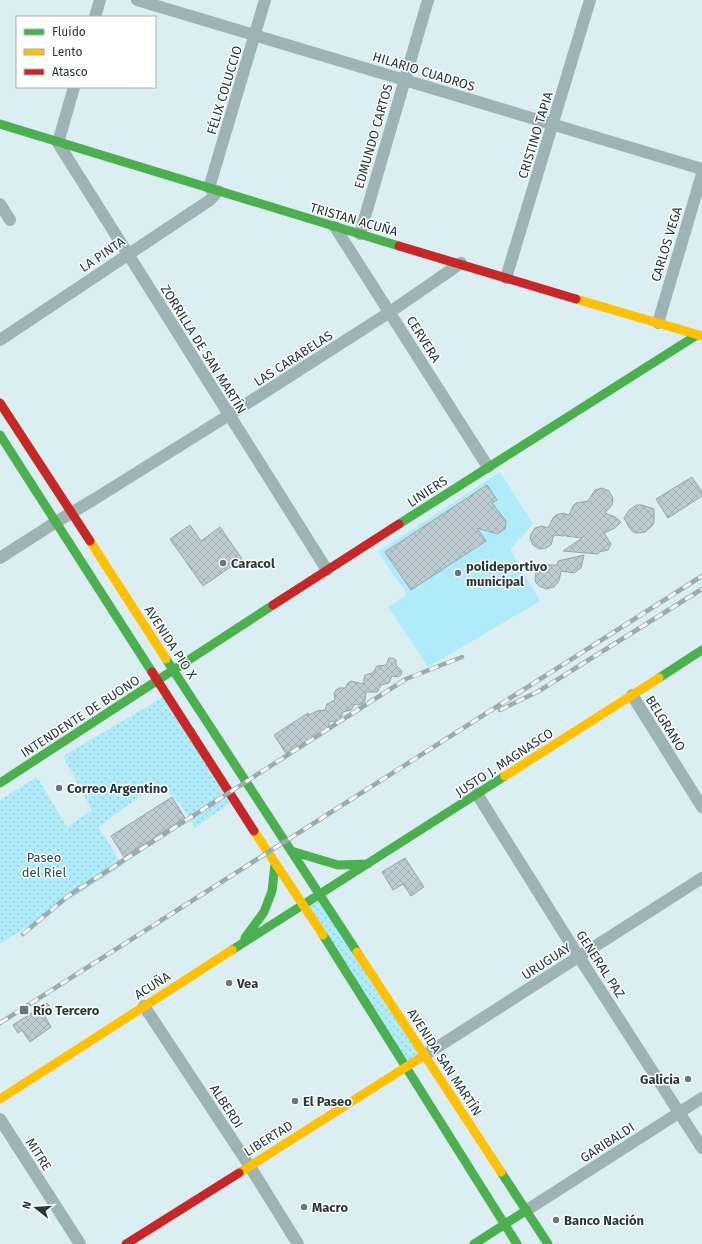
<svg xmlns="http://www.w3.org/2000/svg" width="702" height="1244" viewBox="0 0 702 1244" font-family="'Fira Sans',sans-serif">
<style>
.park{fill:url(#park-dots)}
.garden{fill:#afebf8}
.building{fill:url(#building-cross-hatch);stroke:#97a5aa}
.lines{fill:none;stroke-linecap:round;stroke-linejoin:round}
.street{stroke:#9db3b4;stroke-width:12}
.fast{stroke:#4caf50;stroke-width:9}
.slow{stroke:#ffc107;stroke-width:9}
.jam{stroke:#c62828;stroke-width:9}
.rail-casing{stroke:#9aacac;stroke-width:4.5}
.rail{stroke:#fff;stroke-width:3;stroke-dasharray:9;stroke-linecap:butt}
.poi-dot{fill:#67787c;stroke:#fff;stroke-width:1.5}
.labels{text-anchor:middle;stroke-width:3;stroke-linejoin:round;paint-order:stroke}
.street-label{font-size:13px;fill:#28393d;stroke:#fff}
.poi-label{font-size:13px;font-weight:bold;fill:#28393d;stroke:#fff;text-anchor:start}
.park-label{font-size:13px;fill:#224e58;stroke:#fff}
</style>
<defs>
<pattern id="park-dots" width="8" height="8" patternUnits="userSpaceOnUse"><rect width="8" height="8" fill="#afebf8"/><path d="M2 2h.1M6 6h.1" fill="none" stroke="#97cad6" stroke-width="1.8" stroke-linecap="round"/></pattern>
<pattern id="building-cross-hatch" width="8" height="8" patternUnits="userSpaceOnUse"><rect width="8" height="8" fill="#bdccd2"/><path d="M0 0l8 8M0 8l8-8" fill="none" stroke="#a2b0b5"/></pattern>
</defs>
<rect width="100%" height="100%" fill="#dbeef2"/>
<path class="park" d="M167 695 234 800 195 828 182 806 164 787 139 797 98 827 123 865 0 944V800L37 777 67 827 92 810 63 756Z
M320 895 425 1055 405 1068 304 905Z"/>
<path class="garden" d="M500 472 533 524 510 550 540 601 428 667 388 607 407 594 378 552Z"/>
<path class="building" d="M692 477 702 492V496L668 518 656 499Z
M487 485 497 500 492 503 506 521 505 529 497 534 477 528 486 541 411 590 385 552Z
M602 488 609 491 613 498 612 505 605 513 615 517 621 522 615 528 604 533 611 544 608 550 599 552 598 554 563 551 582 538 566 536V534L564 536 554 535 551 545 546 548 539 549 533 545 530 538 531 534 535 528 542 526 548 528 553 518 556 515 563 513 569 515 573 506 576 503 588 501 595 490Z
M637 505H642L654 509V522L652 526 645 532 636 533 632 531 629 527 624 518 629 510Z
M190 525 201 541 220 527 242 559 203 586 170 539Z
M584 555 581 568 574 573 561 571 559 581 554 587 546 589 539 586 536 583 535 579 536 571 543 565H557L558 561Z
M389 658H393L396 660V665L402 671 401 675 398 677 392 676 389 683 381 685 377 692H366L365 700 363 703 360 705 355 704 351 710 343 712 340 720 337 722 330 721 327 729 287 755 274 735 308 713 309 715 317 711 325 710 327 704 335 700 334 694 336 690 339 688H345L348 683 351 681 363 684 365 675 373 673 377 666 386 665Z
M172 797 185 818 124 857 111 836Z
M405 858 424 887 411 896 403 884 393 890 382 872Z
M47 1003 52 1010 44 1015 51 1027 30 1042 22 1030 18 1033 13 1025Z"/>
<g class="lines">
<path class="street" d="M137 0 702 169
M95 17 100 0
M74 87 58 143 327 570
M209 188 265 0
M0 204 10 220
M335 227 488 467
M360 234 428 0
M506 278 590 0
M658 323 702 174
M0 340 210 200 218 191
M0 558 56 522 93 500 229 415 390 312 461 263
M632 695 702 807
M477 794 579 957 702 1148
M144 1006 249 1165 298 1244
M425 1055 702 878
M0 1119 80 1244
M527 1210 702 1098"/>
<path class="fast" d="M0 124 399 246
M0 435 152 672
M399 524 697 335
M166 659 357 952
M659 678 702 650
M0 783 273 605
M291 851 338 865 368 864
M323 935 517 1244
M245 938 264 912 272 891 275 864
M232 950 505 776
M501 1172 548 1244
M474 1244 527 1210"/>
<path class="slow" d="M576 299 702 336
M90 541 166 659
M505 776 659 678
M254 831 323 935
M357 952 501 1172
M0 1099 232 950
M239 1173 425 1055"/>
<path class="jam" d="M399 246 576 299
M0 403 90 541
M273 605 399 524
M152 672 254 831
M126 1244 239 1173"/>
<g class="rail-casing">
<path id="rail" d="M500 710 539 691 702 589
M23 934 68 896 406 679 462 657
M0 1023 702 576"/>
</g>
<use href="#rail" class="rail"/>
</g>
<g class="poi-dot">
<circle cx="223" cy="563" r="4"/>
<circle cx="458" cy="573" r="4"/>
<circle cx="59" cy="788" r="4"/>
<circle cx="229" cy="983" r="4"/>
<rect x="19" y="1005" width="10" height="10" rx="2"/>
<circle cx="688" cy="1079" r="4"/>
<circle cx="295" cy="1101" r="4"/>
<circle cx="304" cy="1207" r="4"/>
<circle cx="556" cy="1220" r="4"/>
</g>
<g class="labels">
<g class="street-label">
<text transform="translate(424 71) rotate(17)" y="5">HILARIO CUADROS</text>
<text transform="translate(224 90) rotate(-73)" y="5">FÉLIX COLUCCIO</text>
<text transform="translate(535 135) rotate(-73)" y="5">CRISTINO TAPIA</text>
<text transform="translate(373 136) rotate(-74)" y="5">EDMUNDO CARTOS</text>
<text transform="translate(354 219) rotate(16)" y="5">TRISTAN ACUÑA</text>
<text transform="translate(666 244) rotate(-73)" y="5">CARLOS VEGA</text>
<text transform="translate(102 254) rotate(-34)" y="5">LA PINTA</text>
<text transform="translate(424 339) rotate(58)" y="5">CERVERA</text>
<text transform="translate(204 349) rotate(58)" y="5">ZORRILLA DE SAN MARTÍN</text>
<text transform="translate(293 358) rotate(-33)" y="5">LAS CARABELAS</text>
<text transform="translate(427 491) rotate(-33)" y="5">LINIERS</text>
<text transform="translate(171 642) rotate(57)" y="5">AVENIDA PIO X</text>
<text transform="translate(80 716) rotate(-33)" y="5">INTENDENTE DE BUONO</text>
<text transform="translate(666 723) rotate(58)" y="5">BELGRANO</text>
<text transform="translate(504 762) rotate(-33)" y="5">JUSTO J. MAGNASCO</text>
<text transform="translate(546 961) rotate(-33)" y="5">URUGUAY</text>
<text transform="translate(601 964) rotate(57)" y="5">GENERAL PAZ</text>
<text transform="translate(152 985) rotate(-32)" y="5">ACUÑA</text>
<text transform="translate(445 1062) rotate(57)" y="5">AVENIDA SAN MARTÍN</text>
<text transform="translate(227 1106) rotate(57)" y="5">ALBERDI</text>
<text transform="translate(268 1138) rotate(-32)" y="5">LIBERTAD</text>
<text transform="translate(607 1142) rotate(-33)" y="5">GARIBALDI</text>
<text transform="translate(39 1154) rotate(57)" y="5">MITRE</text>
</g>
<g class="poi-label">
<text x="231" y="568">Caracol</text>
<text x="466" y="571">polideportivo<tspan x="466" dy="15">municipal</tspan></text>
<text x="67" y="793">Correo Argentino</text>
<text x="237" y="988">Vea</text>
<text x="33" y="1015">Río Tercero</text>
<text x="680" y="1084" text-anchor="end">Galicia</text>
<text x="303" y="1106">El Paseo</text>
<text x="312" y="1212">Macro</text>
<text x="564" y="1225">Banco Nación</text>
</g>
<g class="park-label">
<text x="44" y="862">Paseo<tspan x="44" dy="15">del Riel</tspan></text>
</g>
</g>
<rect x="16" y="16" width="140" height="72" fill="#ffffff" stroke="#a9b0b1"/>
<rect x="24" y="29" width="20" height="6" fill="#4caf50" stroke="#a9b0b1"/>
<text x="52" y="36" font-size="12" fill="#28393d">Fluido</text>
<rect x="24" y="49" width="20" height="6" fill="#ffc107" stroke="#a9b0b1"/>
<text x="52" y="56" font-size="12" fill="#28393d">Lento</text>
<rect x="24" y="69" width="20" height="6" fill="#c62828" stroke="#a9b0b1"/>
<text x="52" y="76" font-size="12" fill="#28393d">Atasco</text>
<g transform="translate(36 1208) rotate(287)" stroke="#ffffff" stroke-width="3" paint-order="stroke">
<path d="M0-3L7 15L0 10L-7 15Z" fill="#28393d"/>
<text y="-6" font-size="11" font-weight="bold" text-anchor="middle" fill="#28393d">N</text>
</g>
</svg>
